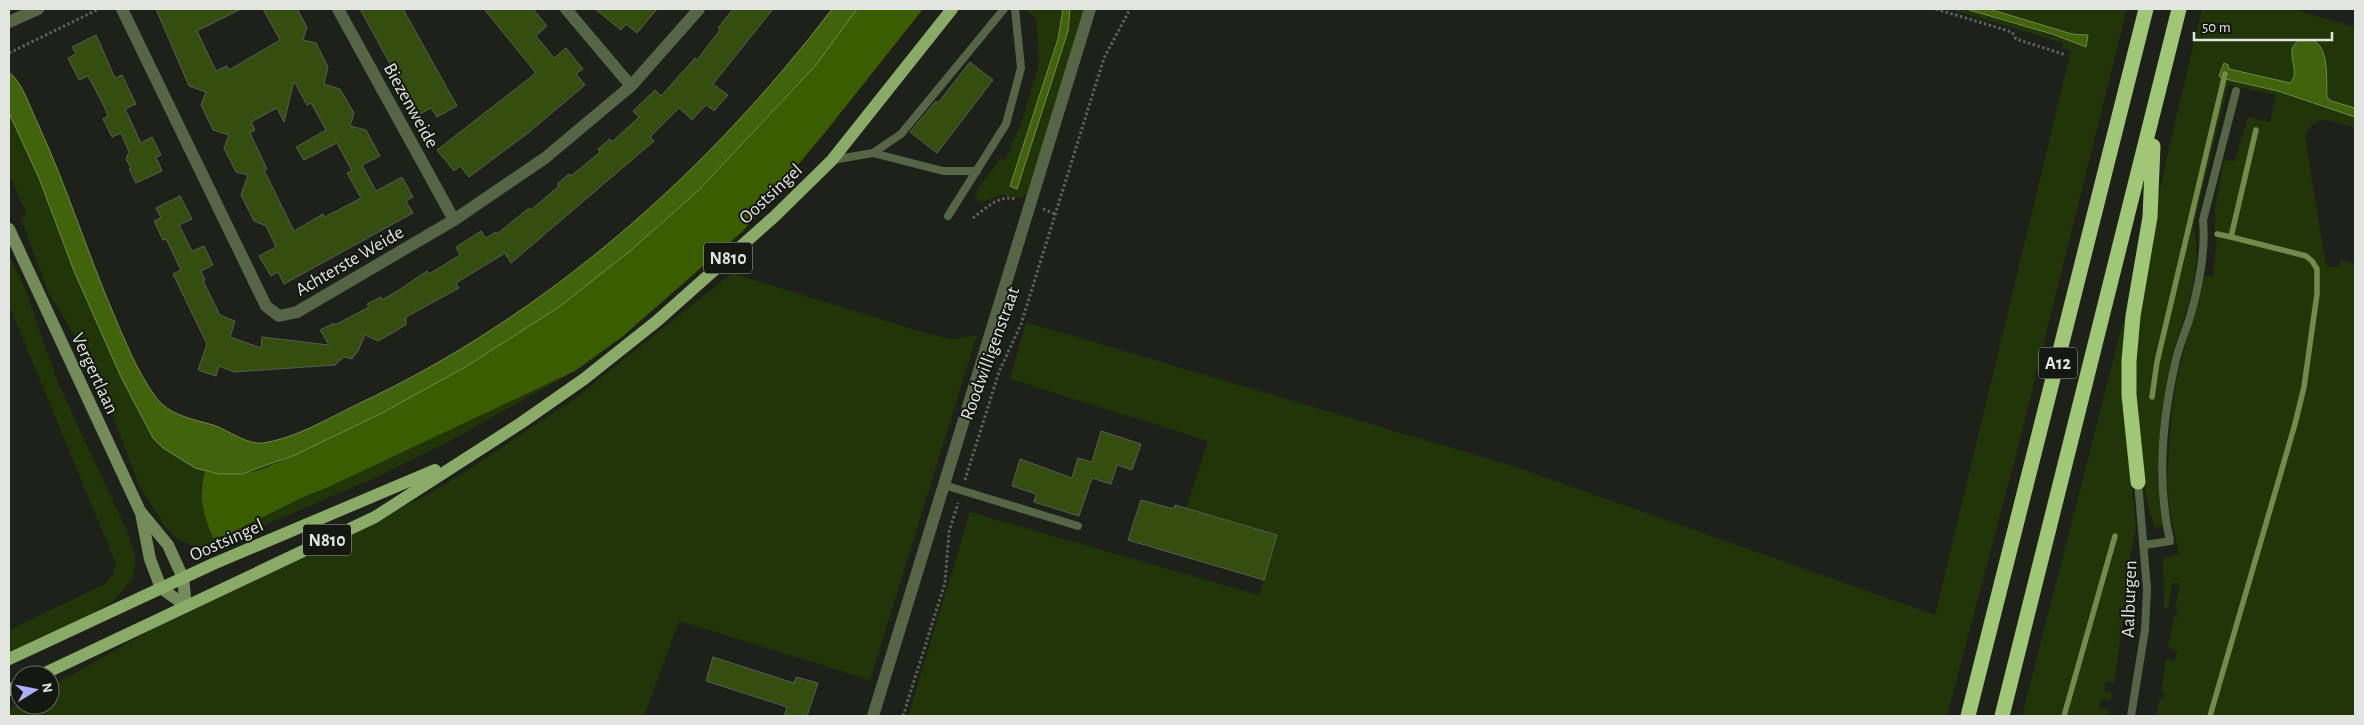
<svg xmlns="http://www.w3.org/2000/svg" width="2364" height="725" viewBox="0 0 2364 725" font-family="'Alegreya Sans',sans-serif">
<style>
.green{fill:#213508}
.forest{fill:#3b5d01}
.water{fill:#41630c;stroke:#728a4c}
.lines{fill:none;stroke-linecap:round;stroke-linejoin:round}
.stream{stroke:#728a4c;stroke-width:5.5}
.building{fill:#344e10;stroke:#585d54;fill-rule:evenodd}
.path{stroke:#5d615b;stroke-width:3;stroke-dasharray:2.5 2.5;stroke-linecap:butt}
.lane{stroke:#556545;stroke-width:8}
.street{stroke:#556545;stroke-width:12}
.secondary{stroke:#738c59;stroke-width:12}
.primary{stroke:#8aab68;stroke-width:12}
.highway{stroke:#9fc775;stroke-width:15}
.labels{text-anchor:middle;stroke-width:4;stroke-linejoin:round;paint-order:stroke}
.shield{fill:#141811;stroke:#a5a8a3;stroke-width:1}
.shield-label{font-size:18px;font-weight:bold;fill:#e3e5e1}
.street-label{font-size:19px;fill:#e3e5e1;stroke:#141811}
</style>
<rect width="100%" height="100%" fill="#1d211a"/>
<path class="green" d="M1025 9H1085L1027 194 1021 198 1002 195 982 202 977 199 975 195 977 190 1001 158 1004 160 1012 149 1010 147 1021 124 1039 64 1036 19Z
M1950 9C1993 9 2044 35 2086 47L2088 35 2079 33 2072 34 1989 9H2127L2016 455 1947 716H908L970 512 1259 595 1277 535 1186 508 1208 441 1010 379 1026 322 1513 466 1935 615 2071 50 2062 48 2063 43Z
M2202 9H2293L2355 27V108L2330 101 2327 97 2290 83 2229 69 2224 64 2221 79 2278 91 2355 117V128C2332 122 2316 110 2305 137L2326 266 2339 267 2341 260 2355 264V716H2156L2159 699H2163L2164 692 2161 691 2166 659 2175 661 2177 650 2168 648 2174 617H2177L2178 610 2175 609 2180 583H2172L2168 609 2164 608 2163 558 2179 554 2169 508 2167 478 2172 408 2178 373 2204 276 2213 277 2217 234 2215 233V207L2224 160 2235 161 2248 117 2270 122 2276 95 2228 85 2193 228C2206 278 2179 320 2170 368 2159 421 2156 473 2163 526L2155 528C2144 497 2141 466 2139 435 2136 395 2134 356 2139 317 2151 213 2178 110 2202 9Z
M9 113 39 178 74 271 121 377 153 438 163 448 195 468 205 471 200 489 213 538 227 535 301 498 333 485 575 371 448 442 377 477 231 540 229 538 208 546H194L179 540 165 527 138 483 110 408 86 355 48 292 21 218 27 215 9 174Z
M9 255 24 286 59 385 125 527 135 555V568L131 581 112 602 86 617 9 653V630L105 584 113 574 116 564 9 305Z
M732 273 929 334 954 339 977 335 870 680 679 621 644 716H9V710L20 704 50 705V687L158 626 372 524 446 484 573 400Z
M2125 314 2123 403 2136 528 2128 568V620H2123L2114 683 2106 681 2104 691 2112 692 2110 701 2101 699 2099 708 2109 710 2108 716H2022Z"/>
<path class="forest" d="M857 9H923L827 130 743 231 622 337 575 371 333 485 301 498 227 535 213 538C203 514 198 496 205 471L219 474H242L262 469 295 455 384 412 630 251 698 191 816 65Z"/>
<path class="water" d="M832 9H857L816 65 698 191 630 251 559 307 467 366 384 412 295 455 242 474H219L195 468 163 448 153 438 121 377 74 271 39 178 9 113V72C23 83 30 108 38 124 67 187 87 252 114 315 126 343 137 371 155 396 168 415 192 419 213 425 228 430 247 445 263 443 296 438 329 418 358 404 546 316 707 173 832 9Z
M1063 9H1070L1068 31 1017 189 1010 186 1058 39Z
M1966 9H1989L2072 34 2088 35 2086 47 2052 34Z
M2300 40C2304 40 2309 39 2312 40 2330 47 2326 81 2327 97L2331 101 2355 108V117L2278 91 2221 78 2219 76 2224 63 2228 65 2229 69 2290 83C2303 71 2281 50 2300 40Z"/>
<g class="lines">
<path class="stream" d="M2217 234 2231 237 2256 130
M2152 397 2157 362 2225 74
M2064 716 2115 536
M2210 716 2295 424 2304 387 2317 294V269L2312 261 2306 256 2231 237"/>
</g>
<path class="building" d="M156 9H241L197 31 216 71 227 66 229 70 280 40 263 9H297L307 27 303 40 316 43 328 67 324 84 340 89 354 113 350 126 366 130 380 156 362 165 376 191 402 177 413 197 406 201 413 213 284 284 278 272 271 276 259 256 276 247 266 226 254 221 241 195 248 175 236 172 224 148 229 135 213 130 201 105 206 92 189 86ZM294 81 307 105 311 103 326 130 296 147 304 160 337 143 352 171 347 173 361 198 325 217 323 214 294 231 264 170 267 169 250 133 255 130 251 122 277 108 284 122Z
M360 9H403L457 106 437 117 431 108 418 115Z
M484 9H533L547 26 536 36 554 58 566 48 583 69 576 74 585 85 528 133 469 177 460 166 454 171 437 150 536 73Z
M595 9H657L637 33 626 24 621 30Z
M733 9H773L713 84 728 95 714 111 706 105 692 120 679 108 650 137 654 141 511 263 505 253 456 283 459 288 406 317V325L378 341 365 335 358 351 352 359 344 357 335 365 234 372 219 366 216 376 198 370 207 344 173 274 181 270 166 239 163 240 154 221 161 218 156 208 180 196 192 219 179 225 192 251 204 246 213 265 201 271 205 280 203 281 220 315 235 321 230 337 261 348 262 337 329 345 320 330 334 323 335 325 369 307 367 304 381 297 382 300 399 290 427 271 429 274 460 255 456 247 481 231 486 238 496 232 497 234 529 208 531 210 559 186 557 184 569 174 571 176 600 152 598 149 610 139 612 142 639 117 633 111 655 90 661 96 695 58 697 60 720 30 718 28Z
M96 35 115 78 122 75 136 104 125 109 141 143 152 137 161 155 156 157 162 171 136 183 129 169 131 168 126 159 129 152 121 133 112 137 103 119 108 116 104 106 88 76 79 80 68 58 76 54 72 47Z
M970 62 993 80 937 153 910 132 936 101 938 103Z
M1101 431 1141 444 1132 470 1117 465 1111 484 1092 478 1079 516 1034 502 1036 494 1012 486 1020 459 1072 478 1078 458 1092 462Z
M1141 500 1170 508H1175V505L1277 535 1264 580 1128 540Z
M713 657 794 683 796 677 818 683 807 716H784L787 707 706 681Z"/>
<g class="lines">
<path class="path" d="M1936 9 2012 32 2016 39 2066 55
M9 53 99 9
M1043 209 1055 214
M973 218C985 209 999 194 1016 199
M965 480 999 372 1021 324 1104 58 1130 9
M903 716 945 583 949 532 958 503"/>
<path class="lane" d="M873 153 901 134 1004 9
M832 160 873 153 943 171H977
M948 216 1006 124 1021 68 1015 9
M944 485 1078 526
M2145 545 2170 541C2157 484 2162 421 2175 364 2178 348 2185 333 2190 317 2199 286 2206 253 2203 220L2236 91
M2131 716 2145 630 2147 589 2138 482"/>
<path class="street" d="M122 9 266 306 279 316 297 312 454 220 545 158 631 86 699 9
M338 9 454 220
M566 9 631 86
M9 22 38 9
M873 716 1090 9"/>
<path class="secondary" d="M9 229 140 511 168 545 183 578 186 606
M141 513 150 559 161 588 186 606"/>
<path class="primary" d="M9 659 213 564 435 470
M41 675 375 517 521 423 584 379 657 321 775 216 832 160 952 9
M9 690 20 685"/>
<path class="highway" d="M2138 482 2129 395V361L2133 316 2150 217 2153 146
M1968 716 2146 9
M2002 716 2179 9"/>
</g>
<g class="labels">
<g class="shield">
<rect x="704" y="242.5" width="48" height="31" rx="4"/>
<rect x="2039" y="347.5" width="38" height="31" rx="4"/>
<rect x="303" y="524.5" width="48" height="31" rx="4"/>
</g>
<g class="shield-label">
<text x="728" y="264">N810</text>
<text x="2058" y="369">A12</text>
<text x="327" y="546">N810</text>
</g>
<g class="street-label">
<text transform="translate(412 105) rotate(61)" y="7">Biezenweide</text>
<text transform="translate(770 193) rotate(-43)" y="7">Oostsingel</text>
<text transform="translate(349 260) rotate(-30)" y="7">Achterste Weide</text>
<text transform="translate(989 353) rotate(-70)" y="7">Roodwilligenstraat</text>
<text transform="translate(96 373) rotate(65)" y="7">Vergertlaan</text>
<text transform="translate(226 539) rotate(-24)" y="7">Oostsingel</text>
<text transform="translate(2128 599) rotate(-88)" y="7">Aalburgen</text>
</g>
</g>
<rect width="2364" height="725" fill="none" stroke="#e3e5e1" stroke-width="20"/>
<g transform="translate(35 690) rotate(80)"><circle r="24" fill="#141811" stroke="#676a64"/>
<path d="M0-4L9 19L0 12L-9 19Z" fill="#aab0fb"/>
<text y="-8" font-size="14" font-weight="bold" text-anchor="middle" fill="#e3e5e1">N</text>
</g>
<path d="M2194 32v8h138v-8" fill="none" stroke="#e3e5e1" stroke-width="2.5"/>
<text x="2202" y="32" font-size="15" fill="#e3e5e1" stroke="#141811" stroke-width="4" paint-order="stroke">50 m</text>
</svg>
